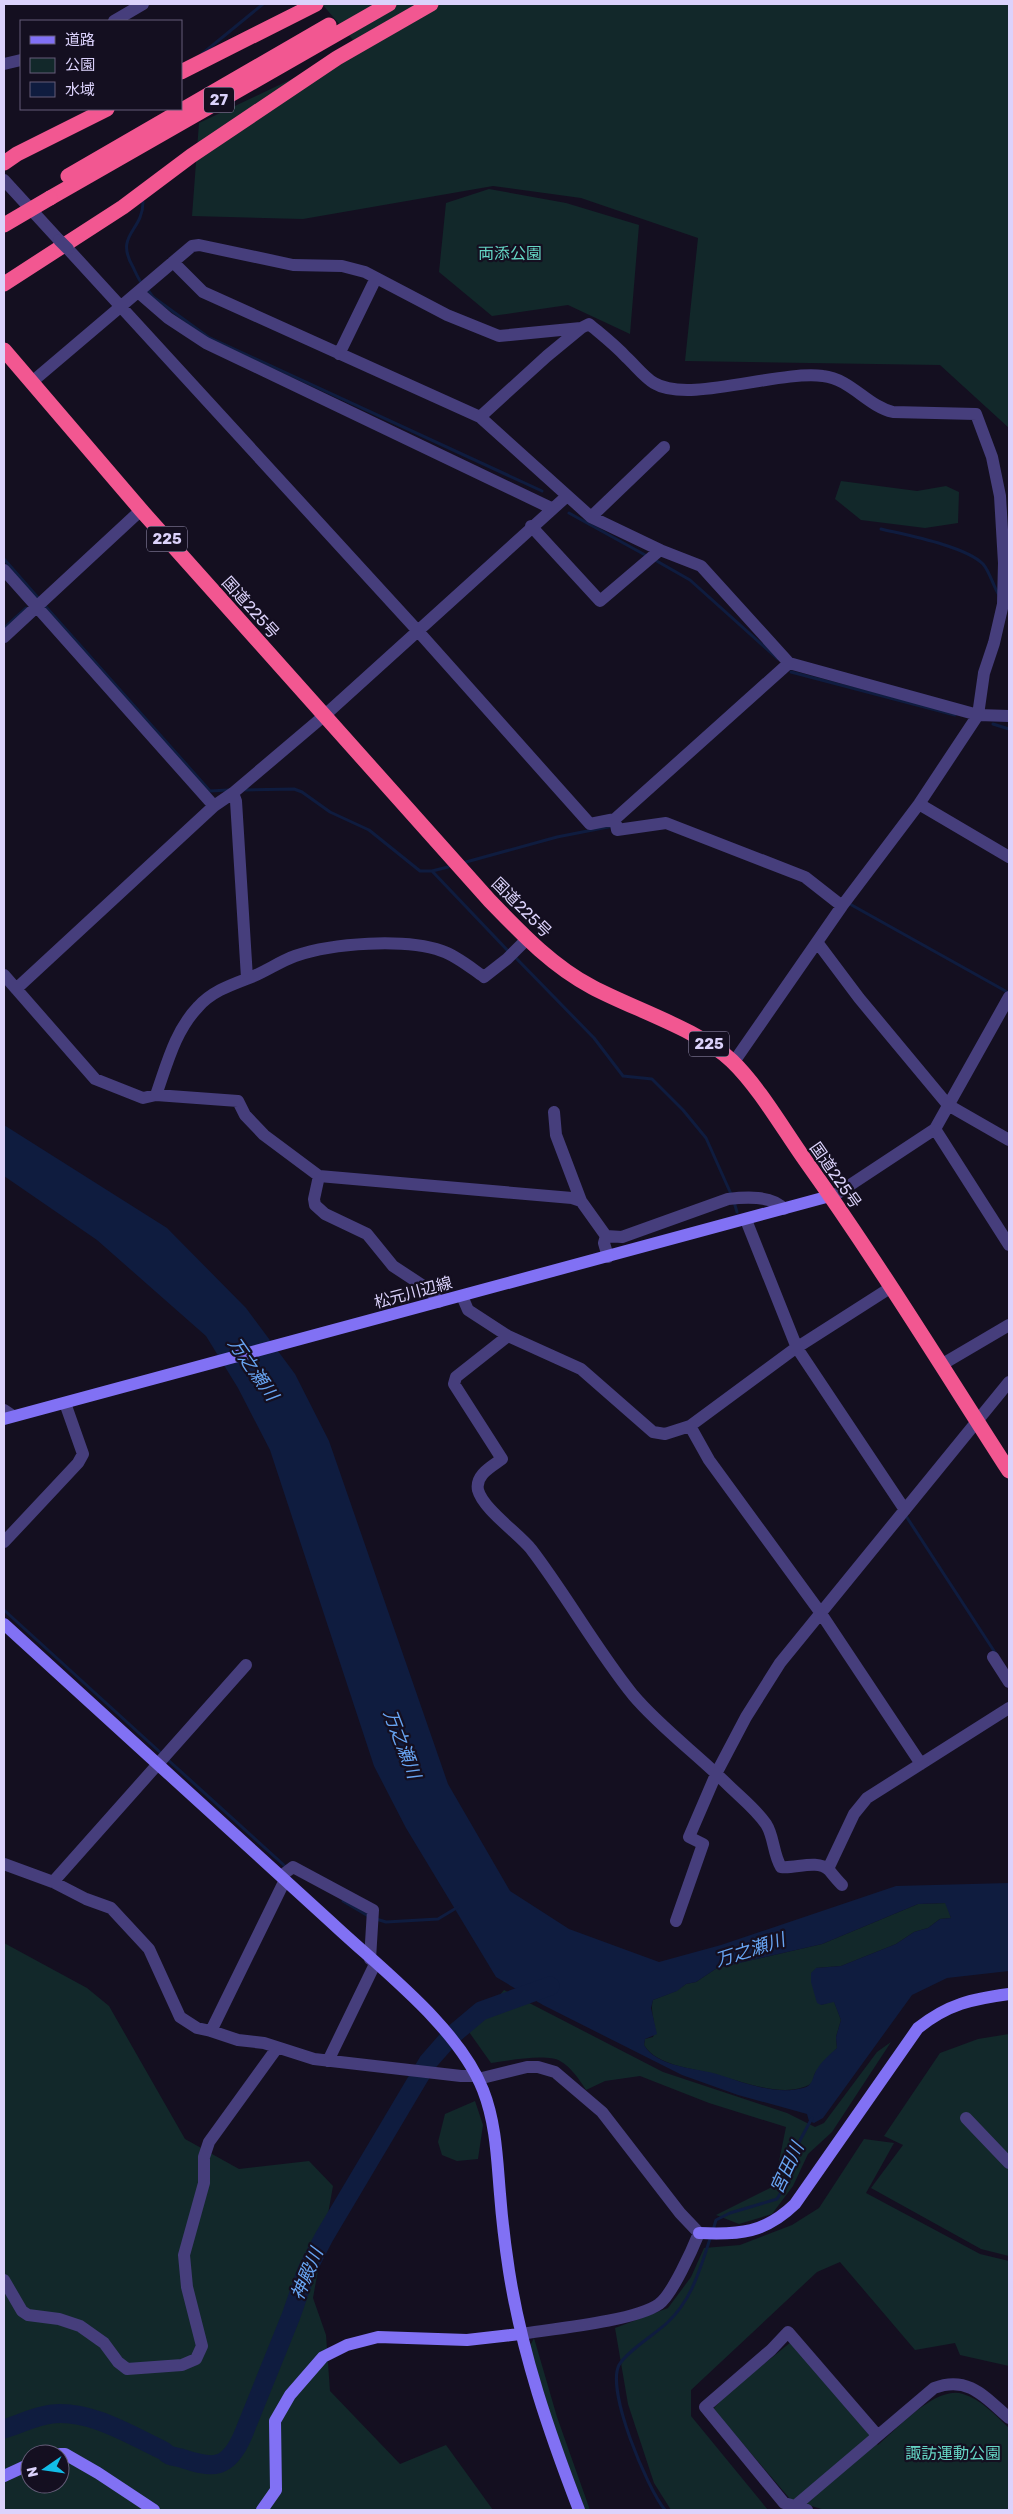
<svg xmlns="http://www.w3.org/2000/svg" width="1013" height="2514" viewBox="0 0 1013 2514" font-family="Rubik,'Noto Sans JP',sans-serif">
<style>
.green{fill:#12282a;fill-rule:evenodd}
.water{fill:#0f1c3f;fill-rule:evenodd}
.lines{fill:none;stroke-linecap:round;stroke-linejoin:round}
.stream{stroke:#0f1c3f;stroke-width:3}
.river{stroke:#0f1c3f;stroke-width:19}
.street{stroke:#463e7c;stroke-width:12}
.secondary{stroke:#8171f4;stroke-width:12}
.highway{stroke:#f25791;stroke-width:15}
.street-bridge{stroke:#463e7c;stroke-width:12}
.highway-bridge{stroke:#f25791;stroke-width:15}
.labels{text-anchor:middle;stroke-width:4.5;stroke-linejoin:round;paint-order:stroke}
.shield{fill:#140f20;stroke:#9f98b9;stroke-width:1}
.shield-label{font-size:15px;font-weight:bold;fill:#dbd2fb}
.park-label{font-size:16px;fill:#64d5c4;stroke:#140f20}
.street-label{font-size:16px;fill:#dbd2fb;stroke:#140f20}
.water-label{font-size:18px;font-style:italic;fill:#68a5f3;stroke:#140f20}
</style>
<rect width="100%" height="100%" fill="#140f20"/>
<path class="green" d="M322 4H1009V428L940 365 685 361 698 238 581 198 493 186 303 219 192 216 199 123 359 47Z
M489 189 566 203 639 225 630 334 568 305 492 316 439 272 446 203Z
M841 481 917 491 946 486 959 492 958 523 925 528 861 520 835 499Z
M946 1903 951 1918 940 1919 928 1928 914 1932 896 1944 841 1966 816 1968 821 2005 834 2001 841 2020 836 2037 837 2048 815 2073 812 2083C786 2100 741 2081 714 2074 692 2068 657 2066 644 2045L645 2039 653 2037C658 2025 649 2013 653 2000L676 1991 686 1984 696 1982 717 1968 822 1944 918 1904Z
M4 1943 87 1988 109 2006 185 2139 239 2169 309 2161 333 2186 313 2298 326 2335 330 2391 400 2464 446 2445 493 2510H4ZM30 2454H60V2484H30Z
M504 1990 663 2072 787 2113 815 2127 824 2123 877 2052 891 2042 832 2132 808 2154 793 2186 772 2214 739 2224 716 2215 774 2186 786 2127 709 2103 640 2076 605 2081 586 2090C579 2079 571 2067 560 2061 547 2053 506 2061 491 2063L469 2032Z
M1009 2034V2256L981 2249 871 2188 903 2145 884 2136 940 2053 978 2039Z
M475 2101 483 2125 478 2159 457 2161 442 2155 438 2142 445 2114Z
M864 2139 894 2143 866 2193 980 2254 1009 2261V2366L960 2355 955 2343 915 2350 840 2262 817 2272 691 2390V2416L768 2510H671L654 2483 628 2404 615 2328 668 2308 691 2277 704 2248 740 2245 792 2225 819 2208Z
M534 2338 557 2417 590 2510H585L552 2420 530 2346Z
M791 2342 878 2445C897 2429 936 2385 963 2394 981 2399 996 2416 1009 2428V2510H825L791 2500 713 2409 729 2392Z"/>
<path class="water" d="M4 1125 167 1228 246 1308 295 1374 329 1441 448 1784 510 1891 569 1929 659 1962 721 1945 896 1886 1009 1883V1971L947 1978 912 1995 823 2118 814 2123 809 2121 807 2114 738 2095 682 2075 543 2005 496 1977 406 1828 374 1766 270 1450 238 1388 206 1336 97 1240 4 1176ZM945 1903 951 1918 940 1919 928 1928 914 1932 896 1944 841 1966 816 1968 811 1973V1982L817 2003 821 2005 834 2002 841 2020 836 2037 837 2048C829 2055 821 2062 816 2071 812 2078 813 2086 803 2088 773 2096 741 2081 713 2073 692 2068 656 2066 644 2045L645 2039 657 2034 651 2008 653 2000 677 1991 686 1984 696 1982 717 1968 822 1944 918 1904Z"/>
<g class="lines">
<path class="stream" d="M202 54 263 4
M143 285C138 279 136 273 133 267 114 234 143 232 143 202
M147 289 153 297 208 337 542 491
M569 513 647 556
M881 529C906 535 965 546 983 564 990 572 993 586 999 595
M4 559 40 600
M655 560 690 580 778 659
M46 607 210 791 228 790
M4 628 26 608
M791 672 955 715
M993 724 1009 729
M245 790 294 789 302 792 330 812 369 830 420 871H432L448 867
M466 862 557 837 613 826
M432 871 509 952
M848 903 1009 993
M514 956 594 1038 623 1076 652 1079 683 1110 706 1138 731 1194
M734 1202 737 1212
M906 1516 996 1654
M4 1610 162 1754
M167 1759 286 1867
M343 1901 370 1917
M376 1919 386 1922 438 1919 458 1907
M713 2230 716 2220 730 2213 777 2199 782 2191 796 2148 812 2118
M665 2510C647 2488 606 2391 619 2365 626 2352 655 2334 667 2323 693 2299 700 2268 711 2236"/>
<path class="river" d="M4 2429C20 2424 35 2416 52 2414 91 2410 130 2435 164 2451 169 2457 174 2456 181 2458 213 2469 228 2470 243 2435L291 2316 307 2270 324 2237 428 2062 450 2037 481 2011 550 1986"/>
<path class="street" d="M114 21 143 4
M4 64 21 60
M4 180 59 240
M68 249 417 630 590 824 615 819 789 663
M173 262 203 292 480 417 547 356 581 328 589 324C602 335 615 345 626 357 635 365 644 377 654 383 688 404 778 370 823 376 851 379 867 406 893 412L976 414 992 457 1000 496 1004 563 1003 604 994 643 984 673 978 715 919 804 842 906 738 1056 732 1061
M138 292 168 318 206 343 551 508
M339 354 376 278
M33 381 192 246 199 245 293 265 342 266 365 272 447 315 499 336 581 328
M480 417 591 517 660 550 701 566 789 663 978 715 1009 716
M591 517 664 447
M531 526 600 601 660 550
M4 570 214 806
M4 637 141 510
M233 793 236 801 247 978
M919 804 1009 857
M615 819 617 830 666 823 805 877 842 906
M817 942 859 998 948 1105 1009 1140
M4 975 95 1079 143 1098 156 1095 238 1101 245 1115 264 1135 319 1176 572 1198 581 1201 606 1236 604 1243 608 1257
M16 989 214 806 233 793 325 715 567 496
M156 1095C167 1064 175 1031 198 1007 213 990 234 984 254 976 268 970 281 961 295 956 333 943 404 938 442 951 457 956 471 968 484 977L507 959 527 939
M554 1112 556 1135 581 1201
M935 1129 1009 1245
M319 1176 314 1199 315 1205 325 1214 367 1234 393 1266 431 1291 439 1302
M830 1196 838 1193 935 1129 1009 997
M746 1220 797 1348 905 1510
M606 1236 622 1237 728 1199C745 1197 772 1195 784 1209
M462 1296 468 1310 508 1336 581 1369 653 1432 665 1434 690 1426 793 1350 890 1288
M508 1336 456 1377 454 1384 502 1459C491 1467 475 1475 478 1490 483 1509 518 1533 531 1549 567 1596 596 1649 633 1695 661 1728 696 1753 726 1783 740 1797 755 1808 766 1824 774 1836 773 1854 781 1867 795 1869 817 1859 829 1870 833 1875 838 1881 842 1885
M941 1365 1009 1325
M4 1410 13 1416
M690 1426 709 1460 820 1612 921 1764
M4 1542 78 1463 83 1454 65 1403
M993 1657 1009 1682
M4 1864 53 1882 86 1899 111 1908 149 1949 180 2017 197 2028 211 2031 238 2040 264 2043 314 2059 461 2076H477
M828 1869 854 1814 867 1798 1009 1708
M281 1876 293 1867 373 1910 370 1959
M53 1882 246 1665
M676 1921 703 1844 689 1837 717 1772 746 1717 780 1663 1009 1382
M211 2031 285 1880
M328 2061 375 1964
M478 2079 527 2067H538L555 2072 602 2112 680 2213 699 2233C693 2248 672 2295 659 2304 636 2321 552 2329 520 2334
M966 2118 1009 2163
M4 2280 22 2311 28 2315 59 2319 80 2326 104 2343 118 2362 127 2369 182 2365 196 2359 202 2346 187 2287 184 2255 204 2183V2157L209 2142 277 2048
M795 2506 784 2503 705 2407 771 2350 788 2332 877 2435
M807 2510 795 2506 934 2388C968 2375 985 2397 1009 2418"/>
<path class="secondary" d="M4 1419 830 1196
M4 1624C113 1724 223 1823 332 1923 382 1970 458 2027 483 2090 496 2123 497 2159 500 2194 502 2220 505 2245 509 2271 522 2354 549 2432 579 2510
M699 2233C740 2235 765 2233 795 2204L918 2028C948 2004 972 1999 1009 1994
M60 2454H65L98 2473 154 2510
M4 2476 30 2464
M262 2510 276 2490 275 2421 290 2395 323 2357 347 2345 378 2337 467 2340 520 2334"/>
<path class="highway" d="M181 72 316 4
M4 163 17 154 107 109
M68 176 329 25
M50 198 389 4
M4 284 123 207 191 156 337 58 431 4
M4 350 141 510 490 901C521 933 552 966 592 987 633 1009 700 1030 732 1061 759 1087 783 1129 805 1160 877 1261 942 1367 1009 1471"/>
<path class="street-bridge" d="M59 240 68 249"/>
<path class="highway-bridge" d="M4 225 50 198"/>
</g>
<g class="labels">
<g class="shield">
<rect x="204" y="87.5" width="30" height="25" rx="4"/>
<rect x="147" y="526.5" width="40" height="25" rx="4"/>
<rect x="689" y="1031.5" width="40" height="25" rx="4"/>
</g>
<g class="shield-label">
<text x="219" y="105">27</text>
<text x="167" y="544">225</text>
<text x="709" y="1049">225</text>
</g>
<g class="park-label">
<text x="510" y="259">両添公園</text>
<text x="953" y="2459">諏訪運動公園</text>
</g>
<g class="street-label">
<text transform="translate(251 607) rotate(48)" y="6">国道225号</text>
<text transform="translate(522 907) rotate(45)" y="6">国道225号</text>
<text transform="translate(836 1175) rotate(55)" y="6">国道225号</text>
<text transform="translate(413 1292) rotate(-15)" y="6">松元川辺線</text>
</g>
<g class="water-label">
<text transform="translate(253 1369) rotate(55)" y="6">万之瀬川</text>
<text transform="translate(402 1744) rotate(69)" y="6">万之瀬川</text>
<text transform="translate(750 1950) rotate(-18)" y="6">万之瀬川</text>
<text transform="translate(787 2168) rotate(-65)" y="6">宮田川</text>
<text transform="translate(307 2274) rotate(-67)" y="6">神殿川</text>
</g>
</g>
<rect width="1013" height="2514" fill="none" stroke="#dbd2fb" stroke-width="10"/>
<rect x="20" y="20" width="162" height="90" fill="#140f20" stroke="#645d78"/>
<rect x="30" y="36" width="25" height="8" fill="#8171f4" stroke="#645d78"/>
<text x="65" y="45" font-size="15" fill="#dbd2fb">道路</text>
<rect x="30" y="58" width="25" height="15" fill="#12282a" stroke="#645d78"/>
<text x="65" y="70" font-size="15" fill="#dbd2fb">公園</text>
<rect x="30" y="82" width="25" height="15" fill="#0f1c3f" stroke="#645d78"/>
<text x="65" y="95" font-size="15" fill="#dbd2fb">水域</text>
<g transform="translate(45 2469) rotate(257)"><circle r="24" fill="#140f20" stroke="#645d78"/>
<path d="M0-4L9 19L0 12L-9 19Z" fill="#12bde7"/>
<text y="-8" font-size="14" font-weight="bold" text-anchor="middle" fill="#dbd2fb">N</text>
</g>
</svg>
